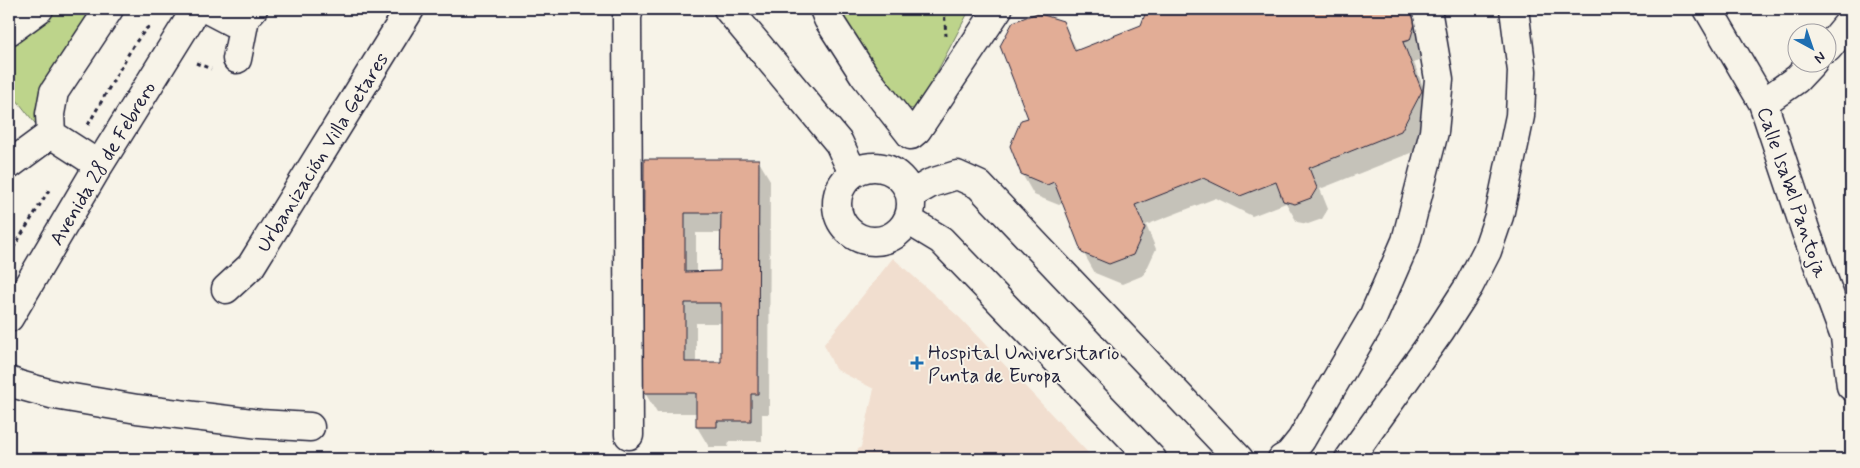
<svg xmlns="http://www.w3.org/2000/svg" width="1860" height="468" viewBox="0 0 1860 468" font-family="Mynerve,sans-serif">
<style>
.built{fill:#f1decf}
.green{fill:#bdd48b;stroke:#707b63}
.shadow{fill:#0003;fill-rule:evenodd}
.building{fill:#e2ad96;stroke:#22223b;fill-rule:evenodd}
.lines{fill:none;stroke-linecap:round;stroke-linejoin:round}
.minor-casing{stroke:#22223b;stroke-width:31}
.path{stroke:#22223b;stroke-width:3;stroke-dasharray:4 4;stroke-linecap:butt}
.minor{stroke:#f7f3e8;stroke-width:28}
.poi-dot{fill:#1f6fb2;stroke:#f7f3e8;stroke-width:2}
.labels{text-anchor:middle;stroke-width:4;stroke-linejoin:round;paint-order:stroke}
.street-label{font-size:20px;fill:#22223b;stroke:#f7f3e8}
.poi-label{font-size:20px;fill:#22223b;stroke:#f7f3e8;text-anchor:start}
</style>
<rect width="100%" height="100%" fill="#f7f3e8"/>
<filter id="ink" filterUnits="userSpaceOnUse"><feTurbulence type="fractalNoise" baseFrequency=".02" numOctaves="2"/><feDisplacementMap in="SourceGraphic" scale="10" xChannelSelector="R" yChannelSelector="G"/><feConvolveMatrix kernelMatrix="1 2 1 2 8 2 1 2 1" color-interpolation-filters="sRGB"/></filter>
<g filter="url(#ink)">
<path class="built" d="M893 258 960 318 1094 459H847L861 447 874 389 835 369 824 344Z"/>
<path class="green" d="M54 9H95L38 127 9 90V42Z
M836 9H970L917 110 904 107 861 54Z"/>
<path class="shadow" d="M1149 9H1417L1428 38 1421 60 1414 63 1433 112 1413 152 1320 189 1328 209 1322 219 1308 224 1297 222 1286 203 1252 216 1216 198 1146 225 1156 249 1144 275 1122 284 1095 273 1083 252 1063 203 1059 205 1034 195 1022 174 1030 118 1062 22 1078 52 1142 26Z
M646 160H758L770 180 769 414H762V441H729L728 447H709L697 427V413H657L645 393ZM696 233H722V273H696ZM696 323H722V363H696Z"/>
<path class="building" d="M1147 9H1414L1417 17 1410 40 1403 42 1422 91 1401 131 1309 168 1317 188 1311 198 1295 204 1283 201 1276 182 1240 196 1203 178 1135 205 1145 228 1133 255 1109 264 1082 253 1054 182 1047 185 1021 174 1010 146 1021 120 1028 118 1000 46 1013 22 1037 13 1063 21 1075 51 1141 25Z
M644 159H759L758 394H751V421H717V427H696V393H643ZM685 213H721L720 271 685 272ZM685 303H721V362H685Z"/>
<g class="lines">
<g class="minor-casing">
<path id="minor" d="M207 9 232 22 245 18 253 9
M629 9 627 17 629 435
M728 9 839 143 853 173
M824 9 828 19 864 75 911 135 917 130 998 9
M1708 9 1763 103 1806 232 1845 337 1851 386
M9 31 39 9
M1828 48 1851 20
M237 59 245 18
M1763 103 1797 79 1813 62
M9 165 51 134
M99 165 51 134 50 114 54 92 109 9
M837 204a37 37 0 1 1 74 0a37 37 0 1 1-74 0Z
M910 195 931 183 957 175 979 185 1239 459
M908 220 941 240 1152 459
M226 289 251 266 410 9
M9 318 99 165 196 9
M9 381 19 385 55 395 137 409 260 424 310 427
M1282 459 1289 455 1301 440 1373 317 1406 241 1434 132 1439 79 1428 15 1426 9
M1349 459 1440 331 1469 286 1487 251 1499 216 1520 116 1522 71 1514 9"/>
</g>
<path class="path" d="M944 9 946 36
M196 63 211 69
M88 125 133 46 146 29 151 25
M9 255 49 190"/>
<use href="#minor" class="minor"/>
</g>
</g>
<path class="poi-dot" d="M914.5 355.5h5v5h5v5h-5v5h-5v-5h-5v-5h5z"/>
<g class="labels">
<g class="street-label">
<text transform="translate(322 152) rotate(-58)" y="7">Urbanización Villa Getares</text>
<text transform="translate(102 163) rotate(-59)" y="7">Avenida 28 de Febrero</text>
<text transform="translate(1793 192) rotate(71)" y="7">Calle Isabel Pantoja</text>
</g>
<g class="poi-label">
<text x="928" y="359">Hospital Universitario<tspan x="928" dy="23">Punta de Europa</tspan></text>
</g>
</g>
<rect width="1860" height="468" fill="none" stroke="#f7f3e8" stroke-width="30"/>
<rect x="15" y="15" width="1830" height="438" fill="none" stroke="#22223b" stroke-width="2" filter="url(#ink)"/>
<g transform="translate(1812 48) rotate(140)"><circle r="24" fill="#f7f3e8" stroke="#a29fa3"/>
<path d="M0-4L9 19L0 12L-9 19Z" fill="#1f6fb2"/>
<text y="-8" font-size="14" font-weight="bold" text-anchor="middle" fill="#22223b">N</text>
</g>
</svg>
